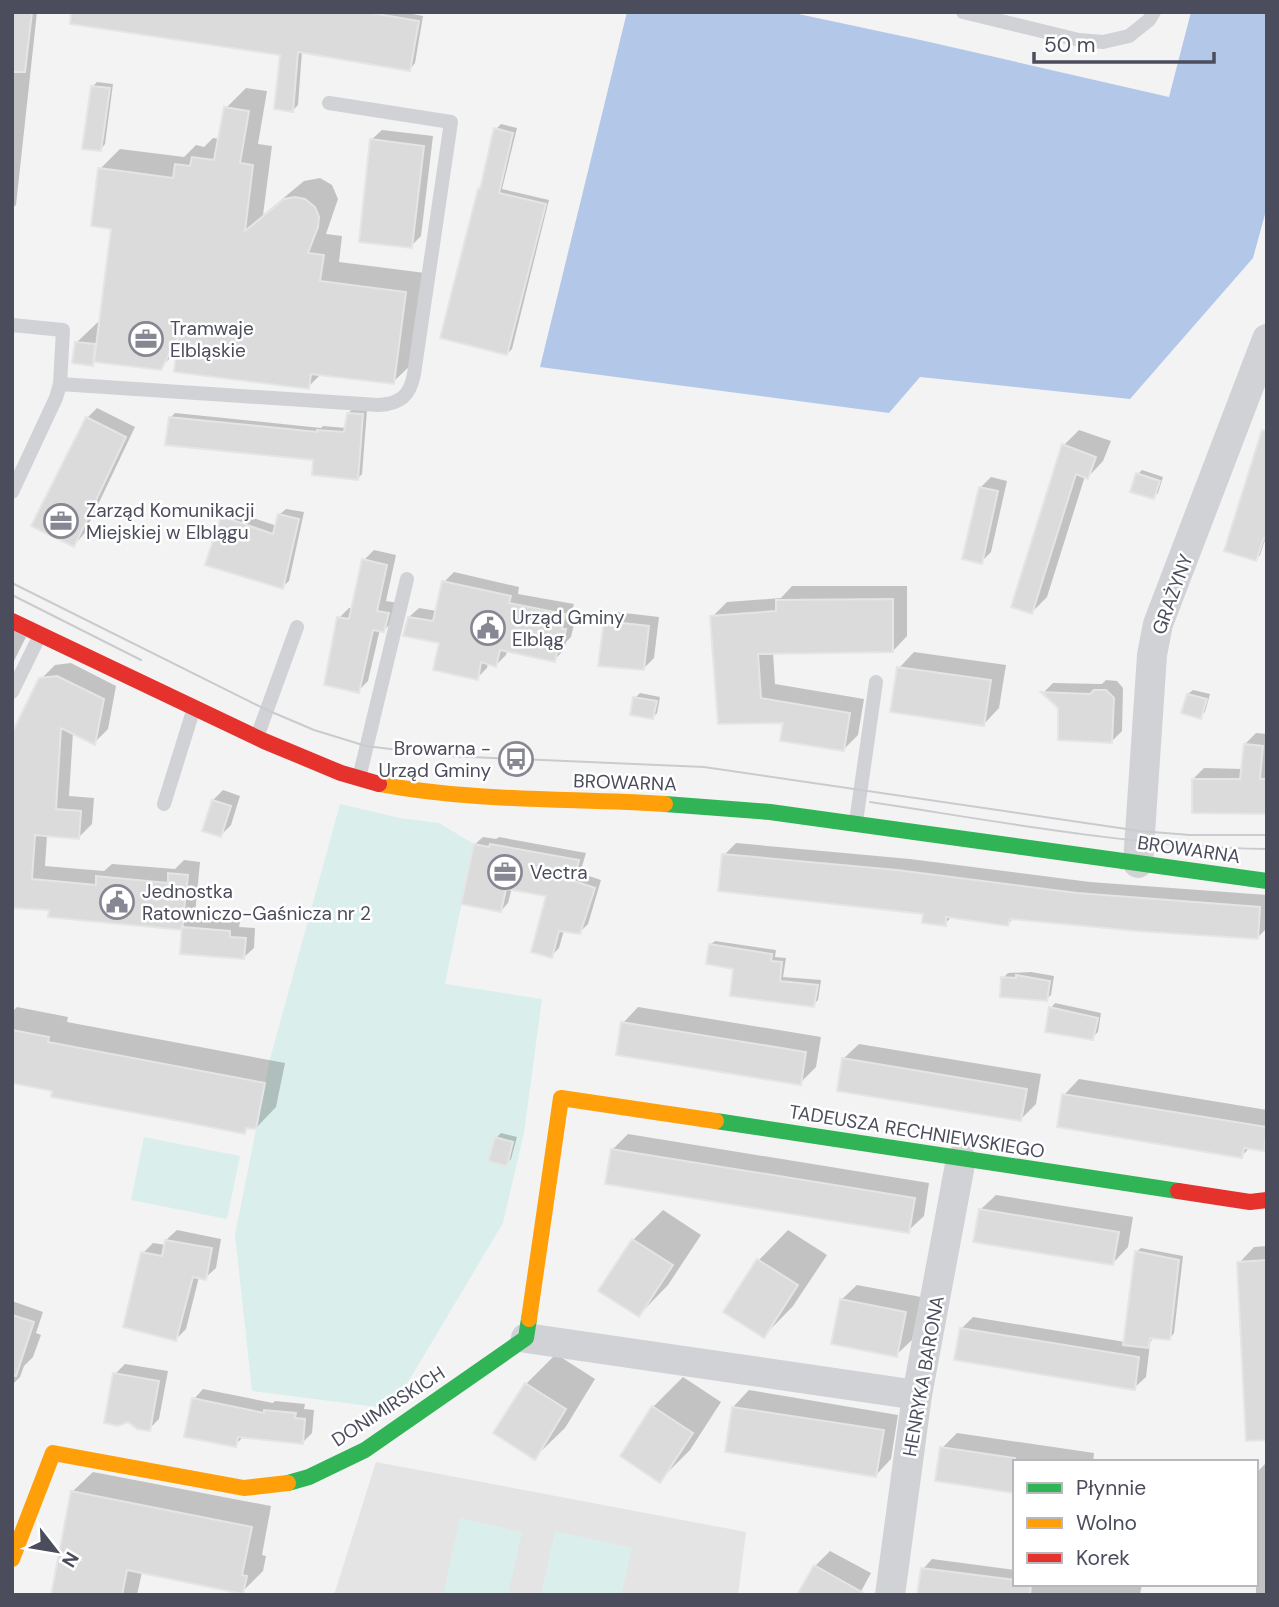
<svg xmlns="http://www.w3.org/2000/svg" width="1279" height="1607" viewBox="0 0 1279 1607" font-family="'DM Sans',sans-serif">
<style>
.education{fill:#e5e4e4}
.green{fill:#daefeb}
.water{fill:#b3c7e8}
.shadow{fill:#0003}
.building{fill:#dbdbdc;stroke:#e5e5e5;stroke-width:2}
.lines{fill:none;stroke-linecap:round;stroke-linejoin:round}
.lane{stroke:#d1d2d5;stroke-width:14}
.street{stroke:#d1d2d5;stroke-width:30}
.fast{stroke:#30b455;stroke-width:16}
.slow{stroke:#ff9f0a;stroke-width:16}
.jam{stroke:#e5322d;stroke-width:16}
.tram{stroke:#cacbce;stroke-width:2}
.labels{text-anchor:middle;stroke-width:5;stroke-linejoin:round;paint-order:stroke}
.poi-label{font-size:19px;fill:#4b4d5d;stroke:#fff;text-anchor:start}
.street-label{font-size:19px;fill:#4b4d5d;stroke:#fff}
</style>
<rect width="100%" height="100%" fill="#f3f3f3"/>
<path class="education" d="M376 1462 746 1532 738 1595H334Z"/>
<path class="green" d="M340 804 400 818 439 823 474 844 445 984 542 999 524 1133 503 1223 392 1409 252 1391 235 1235 270 1059Z
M144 1137 240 1156 227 1219 131 1200Z
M460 1518 522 1532 508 1595H443Z
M555 1531 632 1548 621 1595H541Z"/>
<path class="water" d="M627 12H789L925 41 1169 97 1191 12H1267V207L1253 258 1130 399 920 377 889 413 540 367Z"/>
<path class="shadow" d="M12 12H37L16 205 12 208Z
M88 12H402L423 16 415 63 410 69 302 51 298 105 293 110 281 54Z
M97 82 113 84 105 144 101 149 92 87Z
M246 88 267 91 258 144 272 146 263 215 304 181 320 178 332 185 338 199 326 234 342 236 339 262 425 273 413 363 393 382 322 373 308 387 178 350 160 368 97 360 93 364 77 342 98 322H101L113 227 100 169 120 149 184 157 196 145 204 147 213 138 220 139 226 108Z
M501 124 517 128 502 189 549 200 512 349 507 354 483 186 496 129Z
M382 130 433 136 421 236 411 246 371 140Z
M97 408 135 427 84 534 74 545 87 418Z
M353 409 367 410 362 474 358 478 315 459 170 418 175 413 321 428 323 426 346 428 348 413Z
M1079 430 1111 441 1103 461 1088 477 1085 476 1047 597 1032 612 1064 445Z
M1267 450 1266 537 1260 555 1256 559Z
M1142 470 1163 477 1158 493 1153 497 1138 474Z
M991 477 1007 481 991 552 981 562V487Z
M286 509 304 512 289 581 282 587 222 517 229 510 277 526 279 515Z
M374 550 396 555 386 601 398 603 394 620 384 630 380 629 368 681 358 691 339 618 349 608H354L364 560Z
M454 572 519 587 518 594 574 604 570 619 575 620 571 637 566 642 564 650 554 660 507 650 506 655 496 665 488 662 487 668 477 678 441 642 409 617 419 608 437 611 444 582Z
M792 586H907V636L893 651 773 652 775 684 864 699 858 735 843 750 785 721 720 722 712 617 727 602 781 598Z
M616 612 659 617 654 658 644 668 605 622Z
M12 630 26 637 12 665Z
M914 652 1006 665 999 708 984 724 899 668Z
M71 663 116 686 108 729 94 743 73 732 69 796 94 798 92 824 78 838 47 835 45 866 104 871 112 864 175 869 184 860 200 862 195 914 191 918 240 922 239 927 255 928 254 948 243 958 182 953 184 925 181 928 51 909 12 906 41 679 55 665Z
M1106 680 1117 681 1123 688 1122 731 1112 741 1060 707 1044 692 1053 683 1102 684Z
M1193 690 1210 694 1205 712 1200 717 1188 694Z
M640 693 660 697 657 713 653 717 635 698Z
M1256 733 1267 734V811L1193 779 1204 768 1243 769 1245 744Z
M223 790 240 796 231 825 221 835 213 800Z
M483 837 496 839 499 837 586 853 580 873 601 880 588 924 580 932 564 930 559 948 551 956 548 895 512 888 508 903 501 911 475 844Z
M736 843 910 859 1090 882 1267 895V928L1258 937 1014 918 1008 924 952 916 945 924 925 912 724 855Z
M715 941 776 950 775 957 786 958 783 977 821 980 818 1000 813 1005 735 967 710 945Z
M1031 972 1054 976 1051 995 1046 999 1003 978 1008 973Z
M1055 1003 1101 1013 1098 1032 1093 1037 1051 1008Z
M17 1007 68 1017 67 1022 285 1063 276 1107 256 1128 250 1126 244 1132 12 1081V1012Z
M638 1007 821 1037 816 1067 800 1083 623 1023Z
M859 1044 1041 1074 1036 1104 1021 1119 843 1059Z
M1079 1079 1267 1110V1147L1263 1149 1250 1147 1242 1156 1064 1095Z
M501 1133 517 1137 511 1159 506 1164 496 1138Z
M628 1134 929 1183 924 1216 908 1231 612 1150Z
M996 1195 1133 1217 1128 1247 1113 1263 980 1210Z
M663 1210 701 1235 668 1285 639 1315 633 1240Z
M177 1230 221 1239 216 1268 205 1278 199 1277 186 1329 176 1339 143 1253 153 1243 166 1245V1240Z
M788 1230 827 1255 793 1306 764 1336 725 1312 759 1260Z
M1267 1246V1438L1239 1263 1254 1247Z
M1141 1248 1183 1256 1174 1333 1170 1338 1153 1336 1150 1344 1146 1377 1134 1388 961 1329 973 1317 1125 1342 1136 1252Z
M857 1285 921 1297 912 1340 896 1355 841 1300Z
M12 1301 43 1312 36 1333 41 1335 33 1357 24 1366 20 1377 12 1385Z
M556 1354 595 1379 565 1428 535 1457 526 1384Z
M125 1364 168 1371 159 1419 149 1429 115 1374Z
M683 1377 721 1402 690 1450 660 1480 653 1407Z
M203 1389 273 1403 275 1401 305 1404 304 1409 314 1410 312 1433 302 1443 244 1436 235 1445 194 1399Z
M749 1390 898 1415 891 1459 876 1475 727 1450 734 1406Z
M957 1433 1094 1453 1093 1462H1015L942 1448Z
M1265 1464 1267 1595H1256V1473Z
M93 1472 271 1506 262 1555 266 1556 263 1571 242 1592 142 1572 137 1595H52L72 1492Z
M830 1551 871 1573 859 1595 815 1566Z
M932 1559 1015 1570V1584H1142L1140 1595H919L923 1569Z"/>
<path class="building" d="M12 12H32L25 72H12Z
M71 12H365L419 21 410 71 298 52 293 112 274 109 280 55 70 24Z
M91 86 110 88 101 151 82 149Z
M224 107 249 111 240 163 253 165 245 231 284 199 295 197 305 199 315 207 319 217 318 227 308 253 324 255 320 281 406 292 394 384 311 374 309 389 174 372 178 337 161 370 94 362 111 229 91 226 98 168 173 178 175 164 190 166 192 157 214 160Z
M494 128 513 133 499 193 546 204 507 355 440 338 478 189H480Z
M370 139 424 146 412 248 359 242Z
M75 342 95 344 93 366 72 363Z
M347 413 363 414 358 480 312 475 313 460 165 445 169 417 317 432V430L344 432Z
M86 417 126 437 74 547 31 526Z
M1262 430 1267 431V539L1264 538 1256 561 1224 551Z
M1062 444 1096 457 1088 479 1076 474 1032 614 1011 607Z
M1136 473 1160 481 1154 499 1130 492Z
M979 487 998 491 982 564 962 559Z
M278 514 299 519 283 589 205 565 221 516 273 534Z
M362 559 387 565 377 611 389 613 384 632 373 630 359 693 324 685 337 617 349 619Z
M442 581 511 596 509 603 565 614 562 629H566L562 649 558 648 555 662 500 650 496 667 481 662 478 680 433 670 439 643 403 636 408 617 433 621Z
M893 599V652L758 654 761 698 850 713 844 751 780 741 783 723 718 724 710 616 776 611V600Z
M604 621 649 626 644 670 598 666Z
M897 667 991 680 984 726 890 712Z
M57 676 104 699 95 745 61 728 56 809 81 811 79 839 35 835 32 879 96 885V876L168 883V873L188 875 182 930 48 917 49 910 12 908V733L39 678Z
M1094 690H1106L1114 698 1112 743 1058 740V708L1041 692 1090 694Z
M1187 694 1207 699 1201 719 1181 713Z
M633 697 657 701 653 719 630 715Z
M1244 744 1263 746 1260 779H1267V814L1192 813V779H1240Z
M212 800 231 806 221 837 202 831Z
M474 844 489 847 490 844 579 860 574 881 595 888 580 934 559 931 552 958 531 952 546 896 506 889 501 912 461 904Z
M722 854 897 870 1077 893 1260 907 1258 939 1138 931 1010 919 1008 926 946 917V926L922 923 923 914 718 891Z
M182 927 230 931V937L246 938 244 959 180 954Z
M709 944 772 954 771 961 782 962 780 981 818 985 814 1007 730 996 733 969 706 964Z
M1016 975 1050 981 1047 1001 1000 997 1001 977 1016 978Z
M1049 1007 1098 1018 1093 1040 1045 1032Z
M621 1022 806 1052 801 1085 616 1055Z
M12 1030 49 1037 48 1042 265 1083 256 1129 246 1128 245 1134 190 1123 51 1097 52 1091 12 1083Z
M842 1058 1027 1089 1021 1121 837 1091Z
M1062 1094 1267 1127 1264 1151 1244 1148 1242 1158 1057 1127Z
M495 1137 513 1142 507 1166 488 1161Z
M611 1149 915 1198 909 1233 605 1184Z
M979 1209 1119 1232 1113 1265 973 1242Z
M632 1239 673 1265 639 1317 598 1291Z
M165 1240 212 1248 206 1280 193 1277 176 1341 123 1327 141 1252 162 1256Z
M1135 1251 1179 1260 1170 1340 1150 1338 1149 1348 1123 1345Z
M757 1259 798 1285 764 1338 723 1312Z
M1267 1260V1440L1246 1441 1237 1262Z
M840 1299 906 1312 897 1357 831 1344Z
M12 1315 34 1322 16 1376 12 1375Z
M960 1328 1139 1357 1135 1390 954 1360Z
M113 1373 159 1381 150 1431 137 1429 128 1422 118 1426 104 1423Z
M525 1383 566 1409 535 1460 493 1433Z
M192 1398 264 1413V1410L296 1413 295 1418 305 1419 303 1444 238 1437 236 1447 184 1437Z
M652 1406 693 1433 660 1483 620 1456Z
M732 1407 884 1430 876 1477 725 1452Z
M940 1447 1015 1458V1493L935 1481Z
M71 1491 252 1527 242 1575 247 1576 243 1594 127 1570 122 1595H51Z
M814 1565 867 1595H797Z
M921 1568 1015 1580V1584H1031L1030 1595H917Z"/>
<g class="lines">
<path class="lane" d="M963 12 1079 40 1103 42 1129 36 1149 20 1154 12
M12 325 63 330 60 384
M12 492 56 398 60 384 378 405C400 404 410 396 414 374L451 122 329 103
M12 692 40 635
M257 737 297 627
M359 778 407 579
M164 804 193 711
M856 822 876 682"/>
<path class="street" d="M1138 863 1152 655 1158 624 1267 339
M526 1338 917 1395
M890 1595 917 1395 961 1159"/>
<path class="fast" d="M665 804 770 812 1267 881
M716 1121 1178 1191
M288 1483 309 1477 365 1450 526 1338 529 1319"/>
<path class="slow" d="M379 784C474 802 569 798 665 804
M529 1319 561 1098 716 1121
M12 1559 53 1453 244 1488 288 1483"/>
<path class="jam" d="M12 621 264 741 341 773 379 784
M1178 1191 1250 1202 1267 1200"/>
<path class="tram" d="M12 583 267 710 314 730 366 746 448 756 704 767 1140 831 1190 835H1267
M12 595 141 660
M870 802C1002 822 1133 847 1267 849"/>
</g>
<defs>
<g id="office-ring" transform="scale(1.75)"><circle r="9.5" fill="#fff" stroke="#868792" stroke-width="1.5"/><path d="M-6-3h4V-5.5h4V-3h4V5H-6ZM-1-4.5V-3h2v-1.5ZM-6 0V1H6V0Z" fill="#868792"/></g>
<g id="civic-ring" transform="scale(1.75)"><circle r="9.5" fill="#fff" stroke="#868792" stroke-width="1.5"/><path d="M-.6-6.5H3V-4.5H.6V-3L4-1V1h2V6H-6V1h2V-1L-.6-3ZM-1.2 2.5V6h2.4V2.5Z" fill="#868792"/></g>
<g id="bus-ring" transform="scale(1.75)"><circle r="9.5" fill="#fff" stroke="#868792" stroke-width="1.5"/><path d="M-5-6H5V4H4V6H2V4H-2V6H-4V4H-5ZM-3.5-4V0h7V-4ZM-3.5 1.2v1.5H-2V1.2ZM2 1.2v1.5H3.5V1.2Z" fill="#868792"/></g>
</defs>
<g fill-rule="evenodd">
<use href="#office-ring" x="146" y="339"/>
<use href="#office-ring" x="61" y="521"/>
<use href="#civic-ring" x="488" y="628"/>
<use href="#bus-ring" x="516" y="759"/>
<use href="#office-ring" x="505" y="872"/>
<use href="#civic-ring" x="117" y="902"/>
</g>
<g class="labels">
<g class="poi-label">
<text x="170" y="335">Tramwaje<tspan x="170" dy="22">Elbląskie</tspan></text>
<text x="86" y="517">Zarząd Komunikacji<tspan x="86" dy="22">Miejskiej w Elblągu</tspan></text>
<text x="512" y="624">Urząd Gminy<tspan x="512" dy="22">Elbląg</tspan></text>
<text x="491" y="755" text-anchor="end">Browarna -<tspan x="491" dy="22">Urząd Gminy</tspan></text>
<text x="530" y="879">Vectra</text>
<text x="142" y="898">Jednostka<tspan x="142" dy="22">Ratowniczo-Gaśnicza nr 2</tspan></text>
</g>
<g class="street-label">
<text transform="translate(1172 594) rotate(-70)" y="7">GRAŻYNY</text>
<text transform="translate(625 782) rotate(2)" y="7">BROWARNA</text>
<text transform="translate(1189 849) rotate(8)" y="7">BROWARNA</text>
<text transform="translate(917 1131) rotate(9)" y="7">TADEUSZA RECHNIEWSKIEGO</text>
<text transform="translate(923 1376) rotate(-80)" y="7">HENRYKA BARONA</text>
<text transform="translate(388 1406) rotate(-33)" y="7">DONIMIRSKICH</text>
</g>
</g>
<rect width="1279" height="1607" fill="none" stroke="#4b4d5d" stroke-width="28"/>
<rect x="1013" y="1460" width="245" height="126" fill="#ffffff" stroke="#b7b8be" stroke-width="2"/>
<rect x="1027" y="1483" width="35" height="10" fill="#30b455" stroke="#b7b8be" stroke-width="2"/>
<text x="1076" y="1495" font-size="21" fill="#4b4d5d">Płynnie</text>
<rect x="1027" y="1518" width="35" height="10" fill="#ff9f0a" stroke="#b7b8be" stroke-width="2"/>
<text x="1076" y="1530" font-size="21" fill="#4b4d5d">Wolno</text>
<rect x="1027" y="1553" width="35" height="10" fill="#e5322d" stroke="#b7b8be" stroke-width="2"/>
<text x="1076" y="1565" font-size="21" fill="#4b4d5d">Korek</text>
<g transform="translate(56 1551) rotate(121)" stroke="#ffffff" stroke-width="5" paint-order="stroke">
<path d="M0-5L12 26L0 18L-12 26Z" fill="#4b4d5d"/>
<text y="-10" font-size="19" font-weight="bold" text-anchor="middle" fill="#4b4d5d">N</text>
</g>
<path d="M1034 52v10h180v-10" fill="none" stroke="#4b4d5d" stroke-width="3.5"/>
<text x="1044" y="52" font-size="21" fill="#4b4d5d" stroke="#ffffff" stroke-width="5" paint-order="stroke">50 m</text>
</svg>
